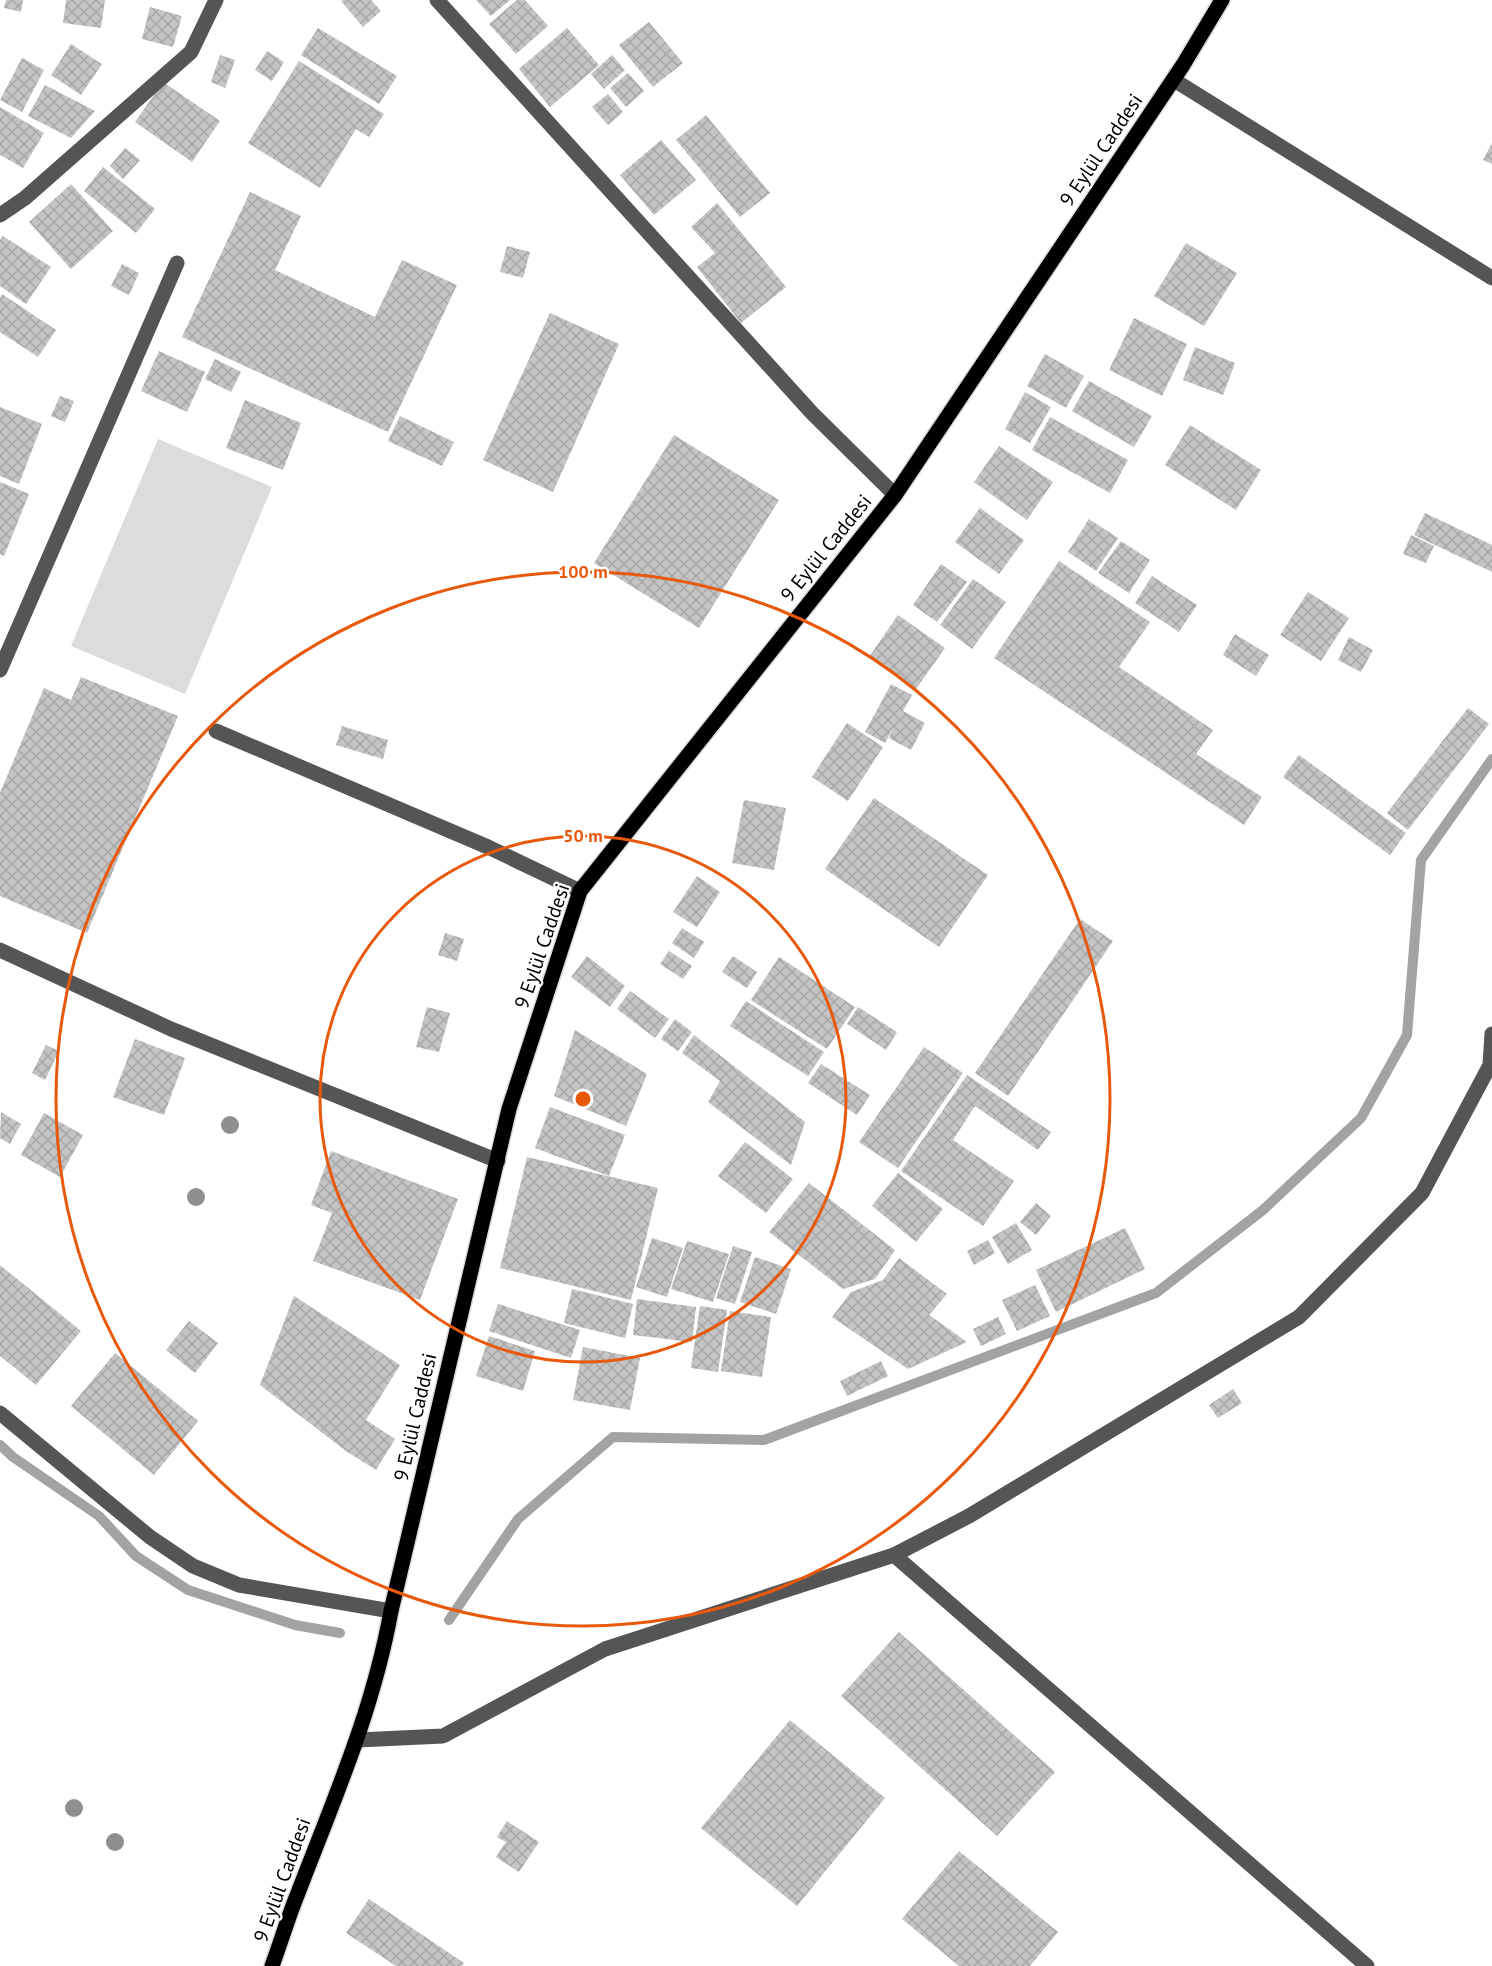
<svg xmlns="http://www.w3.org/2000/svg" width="1492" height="1966" viewBox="0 0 1492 1966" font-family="'PT Sans',sans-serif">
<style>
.green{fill:#dcdcdc}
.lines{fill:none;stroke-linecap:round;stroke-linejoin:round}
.stream{stroke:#a3a3a3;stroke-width:10}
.building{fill:url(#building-cross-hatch)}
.major-casing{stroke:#dbdbdb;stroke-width:18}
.minor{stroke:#555;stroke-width:15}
.major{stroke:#000;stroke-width:15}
.tree{fill:#8f8f8f}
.ring{fill:none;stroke:#e8590c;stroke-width:3}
.labels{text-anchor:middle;stroke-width:4.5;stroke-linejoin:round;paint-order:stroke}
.street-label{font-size:20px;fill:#000;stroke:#fff}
.centre{fill:#e8590c;stroke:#fff;stroke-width:3}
.ring-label{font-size:18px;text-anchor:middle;font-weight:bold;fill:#e8590c;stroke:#fff;stroke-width:4.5;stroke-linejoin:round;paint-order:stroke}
</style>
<defs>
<pattern id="building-cross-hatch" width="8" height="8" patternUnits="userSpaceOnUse" patternTransform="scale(1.5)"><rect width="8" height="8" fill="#c4c4c4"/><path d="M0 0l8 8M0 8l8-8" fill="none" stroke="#a7a7a7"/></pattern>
</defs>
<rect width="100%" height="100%" fill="#fff"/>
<path class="green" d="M158 439 272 487 185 694 71 646Z"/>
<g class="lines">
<path class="stream" d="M0 1445 13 1457 99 1516 136 1556 188 1590 295 1625 340 1633
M449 1620 518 1519 613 1437 764 1440 1156 1293 1263 1210 1361 1118 1407 1035 1421 860 1492 759"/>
</g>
<path class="building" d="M6 0H23L21 12 4 8Z
M66 0H105L101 28 63 23Z
M343 0H371L381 11 363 27 341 1Z
M476 0H510L491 16Z
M517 0H525L548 26 516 54 489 24Z
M150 7 182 16 173 47 142 39Z
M649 22 683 63 653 87 619 45Z
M318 28 397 76 379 104 301 55Z
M567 28 599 65 550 107 519 69Z
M71 44 102 64 81 95 51 75Z
M267 51 284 62 272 81 255 70Z
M220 55 235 60 225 88 211 82Z
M612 55 625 70 604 89 591 74Z
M22 58 44 70 22 112 0 100Z
M299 61 384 114 369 137 356 129 320 188 248 143Z
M628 73 644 91 626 107 610 88Z
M163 82 220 121 192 162 135 122Z
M45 85 95 111 71 138 28 116Z
M608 94 623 112 608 125 592 107Z
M0 107 44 133 23 168 0 155Z
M706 115 770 193 740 217 676 140Z
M661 140 696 180 654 215 620 175Z
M1492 143V164L1483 160Z
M125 148 140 160 123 179 110 166Z
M103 167 155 209 136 233 84 191Z
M71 184 113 231 71 269 29 222Z
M250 192 301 216 275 270 375 317 402 260 457 285 388 432 182 337Z
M717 203 786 287 741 323 697 267 715 253 691 227Z
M3 236 51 267 26 304 0 286V240Z
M1186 243 1237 273 1204 326 1154 296Z
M507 246 530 252 523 278 500 272Z
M122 264 139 273 129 295 111 286Z
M2 294 56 330 38 357 0 332V298Z
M550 313 619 344 553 492 483 460Z
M1134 318 1187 344 1162 396 1109 370Z
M1195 347 1235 363 1223 395 1183 380Z
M159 351 205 372 187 412 141 391Z
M1045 354 1084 376 1066 408 1027 386Z
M215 359 241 372 231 392 205 379Z
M1089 381 1152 416 1134 447 1072 411Z
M1025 392 1051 407 1030 443 1005 429Z
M60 396 74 401 65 422 51 416Z
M245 400 301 423 283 470 226 448Z
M0 407 42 424 19 484 0 476Z
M400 416 454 442 442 466 388 441Z
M1050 417 1128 460 1110 493 1032 450Z
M1190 425 1261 470 1236 510 1165 465Z
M674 435 779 500 699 628 594 563Z
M999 446 1053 482 1027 520 974 482Z
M0 482 29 494 4 556 0 554Z
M980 508 1024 540 999 574 955 542Z
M1425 513 1492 545V572L1414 535Z
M1089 519 1118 538 1096 571 1068 552Z
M1411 535 1434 546 1426 563 1403 554Z
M1121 541 1150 560 1129 593 1098 573Z
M1059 561 1150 622 1119 667 1213 730 1196 754 1262 797 1244 825 994 658Z
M941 564 967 582 937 622 913 605Z
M1152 576 1197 605 1179 632 1135 603Z
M973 579 1006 602 972 649 940 625Z
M1308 592 1349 618 1321 661 1280 635Z
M898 615 945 648 916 689 869 657Z
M1235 634 1269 655 1256 676 1223 655Z
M1349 637 1373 650 1361 672 1338 660Z
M81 677 178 716 87 933 0 896V793L44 688 71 700Z
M891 684 912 695 903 711 925 723 911 750 889 738 893 728 885 743 865 732Z
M1468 708 1489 724 1408 830 1387 813Z
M847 723 883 747 848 801 812 777Z
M342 726 388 740 383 759 336 745Z
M1299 755 1406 833 1390 855 1283 777Z
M874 798 988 875 939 947 825 869Z
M744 800 786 808 774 870 732 863Z
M697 876 720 892 697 927 673 912Z
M1080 919 1113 941 1008 1096 975 1073Z
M682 928 704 942 694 958 672 943Z
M445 933 464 939 457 961 438 955Z
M669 951 692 966 683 979 660 964Z
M587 956 625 986 610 1007 571 977Z
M733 956 757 972 747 988 722 972Z
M779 957 855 1007 827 1049 751 1000Z
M630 991 669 1019 655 1038 617 1009Z
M746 1001 824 1052 808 1076 730 1026Z
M427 1007 450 1013 439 1052 416 1047Z
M858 1007 897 1032 886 1050 847 1024Z
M675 1019 692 1032 678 1051 661 1039Z
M575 1030 647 1074 626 1126 554 1096Z
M694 1035 805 1122 791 1165 708 1102 720 1081 682 1053Z
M135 1039 185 1058 164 1115 113 1097Z
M46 1045 59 1051 45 1080 32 1073Z
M924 1047 963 1073 898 1168 859 1142Z
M821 1064 870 1095 857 1115 808 1083Z
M967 1075 1051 1132 1038 1150 975 1106 953 1140 1014 1181 983 1226 901 1171Z
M550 1107 625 1135 609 1176 535 1148Z
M1 1112 21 1124 10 1144 0 1138Z
M44 1113 83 1135 60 1177 21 1155Z
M745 1142 793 1179 766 1213 718 1176Z
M331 1151 458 1199 420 1300 313 1261 332 1213 311 1205Z
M527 1157 658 1188 631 1300 500 1268Z
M898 1173 943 1209 916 1242 872 1206Z
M809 1183 895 1250 875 1279 843 1289 769 1232Z
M1036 1203 1051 1216 1036 1235 1020 1222Z
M1016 1223 1032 1250 1008 1264 992 1237Z
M1125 1228 1145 1269 1056 1312 1036 1270Z
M652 1238 683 1248 667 1297 636 1287Z
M988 1240 995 1253 974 1265 967 1251Z
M687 1241 729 1254 713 1302 671 1289Z
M733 1246 752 1252 735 1304 716 1298Z
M755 1257 791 1269 776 1314 740 1302Z
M899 1258 947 1294 929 1315 967 1342 908 1369 832 1317 851 1292 883 1280Z
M0 1265 81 1331 36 1385 0 1356Z
M1035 1285 1050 1316 1017 1331 1002 1300Z
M572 1289 633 1304 625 1338 564 1323Z
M294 1296 400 1365 366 1420 395 1439 376 1470 346 1451 260 1385Z
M637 1299 696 1307 692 1342 633 1335Z
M498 1304 580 1330 571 1358 489 1331Z
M700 1306 727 1310 718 1372 691 1368Z
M730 1311 771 1317 762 1377 721 1371Z
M998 1317 1006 1334 981 1346 973 1329Z
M189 1321 218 1343 195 1373 166 1350Z
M489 1336 535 1351 523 1391 476 1376Z
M583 1347 640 1358 630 1410 573 1400Z
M115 1353 198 1421 154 1475 71 1406Z
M881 1361 888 1376 847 1396 840 1381Z
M1233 1389 1242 1403 1218 1418 1209 1405Z
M899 1632 1055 1772 997 1836 841 1696Z
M790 1720 885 1798 797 1906 701 1828Z
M507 1821 539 1842 519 1872 496 1857 506 1842 497 1837Z
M959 1851 1058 1932 1030 1966H959L902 1919Z
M369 1899 464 1963 462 1966H396L346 1933Z"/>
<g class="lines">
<g class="major-casing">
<path id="major" d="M272 1966C281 1942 288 1917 298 1893 334 1799 373 1711 391 1611L509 1109 580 891 895 495 1183 65 1222 0"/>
</g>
<path class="minor" d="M437 0 812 413 895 495
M1174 80 1492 278
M0 215 25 198 191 52 216 0
M0 670 177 263
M216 731 488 847 580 891
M0 950 171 1029 498 1161
M0 1413 150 1537 193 1566 239 1585 391 1611
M894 1555 969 1516 1299 1317 1422 1193 1490 1065 1492 1034
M358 1740 443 1736 605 1649 894 1555 1367 1966"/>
<use href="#major" class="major"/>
</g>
<g class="tree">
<circle cx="230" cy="1125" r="9"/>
<circle cx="196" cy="1197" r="9"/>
<circle cx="74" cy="1808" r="9"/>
<circle cx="115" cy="1842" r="9"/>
</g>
<g class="ring">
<circle cx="583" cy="1099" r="263"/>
<circle cx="583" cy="1099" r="527"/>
</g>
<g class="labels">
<g class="street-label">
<text transform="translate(1101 150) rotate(-56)" y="7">9 Eylül Caddesi</text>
<text transform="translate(826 548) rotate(-51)" y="7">9 Eylül Caddesi</text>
<text transform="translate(542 946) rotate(-71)" y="7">9 Eylül Caddesi</text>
<text transform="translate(415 1417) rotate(-77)" y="7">9 Eylül Caddesi</text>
<text transform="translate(282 1880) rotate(-70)" y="7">9 Eylül Caddesi</text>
</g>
</g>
<circle cx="583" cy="1099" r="9" class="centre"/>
<g class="ring-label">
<text x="583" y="578">100 m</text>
<text x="583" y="842">50 m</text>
</g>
</svg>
